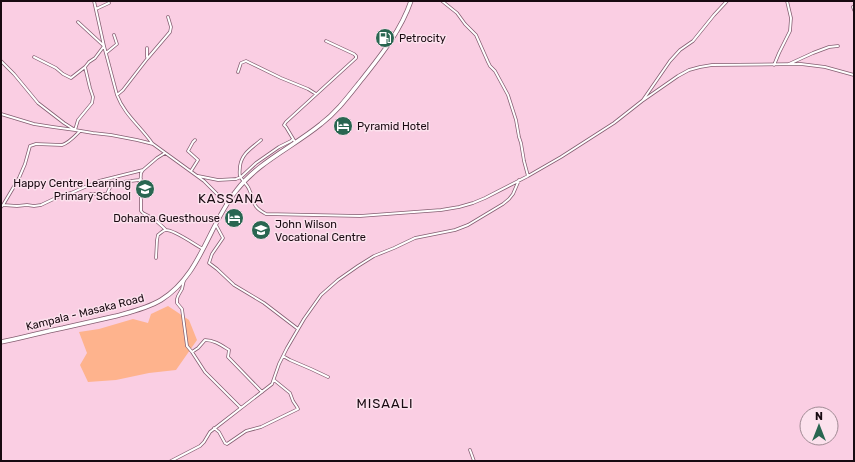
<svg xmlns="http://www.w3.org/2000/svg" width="855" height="462" viewBox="0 0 855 462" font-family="Rubik,sans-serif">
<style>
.green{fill:#feb38d}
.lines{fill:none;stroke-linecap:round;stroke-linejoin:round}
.street-casing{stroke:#845e71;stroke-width:3.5}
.primary-casing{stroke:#845e71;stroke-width:5}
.street{stroke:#fff;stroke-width:2}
.primary{stroke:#fff;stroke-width:3.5}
.labels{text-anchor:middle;stroke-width:3;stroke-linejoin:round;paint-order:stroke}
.poi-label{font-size:11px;fill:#180a11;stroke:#fce1ed;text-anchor:start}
.street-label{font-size:11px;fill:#180a11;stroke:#fce1ed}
.quarter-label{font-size:13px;letter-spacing:1px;fill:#180a11;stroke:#fce1ed}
</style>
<rect width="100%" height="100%" fill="#facee3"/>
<path class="green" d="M168 306 189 320 197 340 176 370 149 373 116 380 88 382 80 365 87 353 79 332 99 329 133 319 148 323 151 314Z"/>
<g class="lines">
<g class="street-casing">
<path id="street" d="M94 1 104 46 117 95C124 114 140 126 152 143
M442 1 457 13 465 24 476 35 488 62 490 66 495 71 508 95 516 120 519 137 521 143 524 161 528 176
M853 7 854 10
M96 9 109 3
M147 48V57
M106 53 117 44 114 35
M34 57 56 68 63 74 71 78 85 67
M1 61 14 74 38 103 64 123 75 130 78 120 92 103 93 97 90 88 85 67 89 62 95 58 104 46 78 22
M789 64 813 53 829 47 838 46
M774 65 779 53 790 31 791 18 787 1
M238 72 241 63 246 61 281 78 308 89 316 94
M117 95 123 90 147 59 170 32 171 27 168 17
M643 100 670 61 680 50 693 41 714 15 727 1
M1 114 34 124 53 127 75 130 93 133 111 135 137 140 153 144 204 181 227 204
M261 140C252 148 242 153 240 166 240 170 239 173 240 176 242 181 247 184 249 189 255 202 251 206 266 214L360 216 441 210 459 207 473 203 485 198 528 176 561 157 614 123 642 101 678 76 689 70 700 67 712 65 801 64 825 67 854 75
M295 142 286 127 284 125 286 122 356 58V56L354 54 326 41
M143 170 141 173 140 188 141 200V211C144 215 146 214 150 217 154 219 163 227 166 230
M191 171 198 160 188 151 193 142 195 140
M198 176 218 180 236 179 241 177 256 163 279 147 291 141 293 139
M90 194H107L112 183H114L139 180 141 179
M3 205 17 206 27 205 34 206 41 205 60 196 71 193 99 181 143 170 157 158 165 153
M1 207 3 205 19 178 25 164 30 146 36 144 62 145C69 143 74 137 80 131
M216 225 223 238 212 254 209 263 217 269 234 285 264 303 298 329
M156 258 157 240 158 235C161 233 163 230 166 230 175 230 195 245 203 249
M184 280 182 289 178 296 177 299V303L182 309 187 346 192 352 205 372 241 408
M192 352 198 348 205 340C214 340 221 345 229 350L228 357 230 359 262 392
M283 356 290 360 311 369 328 377
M214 428 219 432 225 443 227 444 246 431 261 427 298 409 297 407 293 401 290 393 274 380
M470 450 474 461
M171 461 200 446 204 442 210 432 272 384 279 364 287 348 304 319 321 295 338 280 358 266 374 256 394 248 415 238 455 230 468 225 503 204 509 199 513 194 519 180"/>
</g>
<g class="primary-casing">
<path id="primary" d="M1 342C22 338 42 332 63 328 81 324 98 320 116 316 131 312 148 308 161 300 201 275 208 226 236 191 258 162 293 147 321 124 338 111 350 94 363 78 382 54 401 30 411 1"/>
</g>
<use href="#street" class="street"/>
<use href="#primary" class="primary"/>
</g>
<defs>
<g id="fuel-disc" transform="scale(1)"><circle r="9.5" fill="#296651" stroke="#fce1ed"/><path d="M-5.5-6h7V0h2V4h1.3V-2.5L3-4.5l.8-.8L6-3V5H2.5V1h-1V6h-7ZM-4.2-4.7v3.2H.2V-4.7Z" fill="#fff"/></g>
<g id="hotel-disc" transform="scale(1)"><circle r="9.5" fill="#296651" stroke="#fce1ed"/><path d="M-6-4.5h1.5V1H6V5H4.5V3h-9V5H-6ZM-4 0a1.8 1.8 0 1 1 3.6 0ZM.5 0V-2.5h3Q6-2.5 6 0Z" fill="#fff"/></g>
<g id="school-disc" transform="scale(1)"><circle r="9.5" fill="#296651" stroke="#fce1ed"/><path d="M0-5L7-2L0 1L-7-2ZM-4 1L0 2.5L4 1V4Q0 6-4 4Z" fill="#fff"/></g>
</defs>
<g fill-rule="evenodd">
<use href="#fuel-disc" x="385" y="38"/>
<use href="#hotel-disc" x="343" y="126"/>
<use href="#school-disc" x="145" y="189"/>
<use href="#hotel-disc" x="234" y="218"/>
<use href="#school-disc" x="261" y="230"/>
</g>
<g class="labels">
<g class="poi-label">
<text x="399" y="42">Petrocity</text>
<text x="357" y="130">Pyramid Hotel</text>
<text x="131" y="187" text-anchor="end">Happy Centre Learning<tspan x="131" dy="13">Primary School</tspan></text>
<text x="220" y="222" text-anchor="end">Dohama Guesthouse</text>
<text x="275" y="228">John Wilson<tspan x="275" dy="13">Vocational Centre</tspan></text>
</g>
<g class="street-label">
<text transform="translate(85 312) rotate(-14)" y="4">Kampala - Masaka Road</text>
</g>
<g class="quarter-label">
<text x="231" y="203">KASSANA</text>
<text x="385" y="408">MISAALI</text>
</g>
</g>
<rect width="855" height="462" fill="none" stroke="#180a11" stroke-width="4"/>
<g transform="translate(819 426)"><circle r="19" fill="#fce1ed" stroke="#a18b95"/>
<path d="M0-3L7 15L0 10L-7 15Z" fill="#296651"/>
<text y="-6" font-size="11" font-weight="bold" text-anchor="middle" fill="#180a11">N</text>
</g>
</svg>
